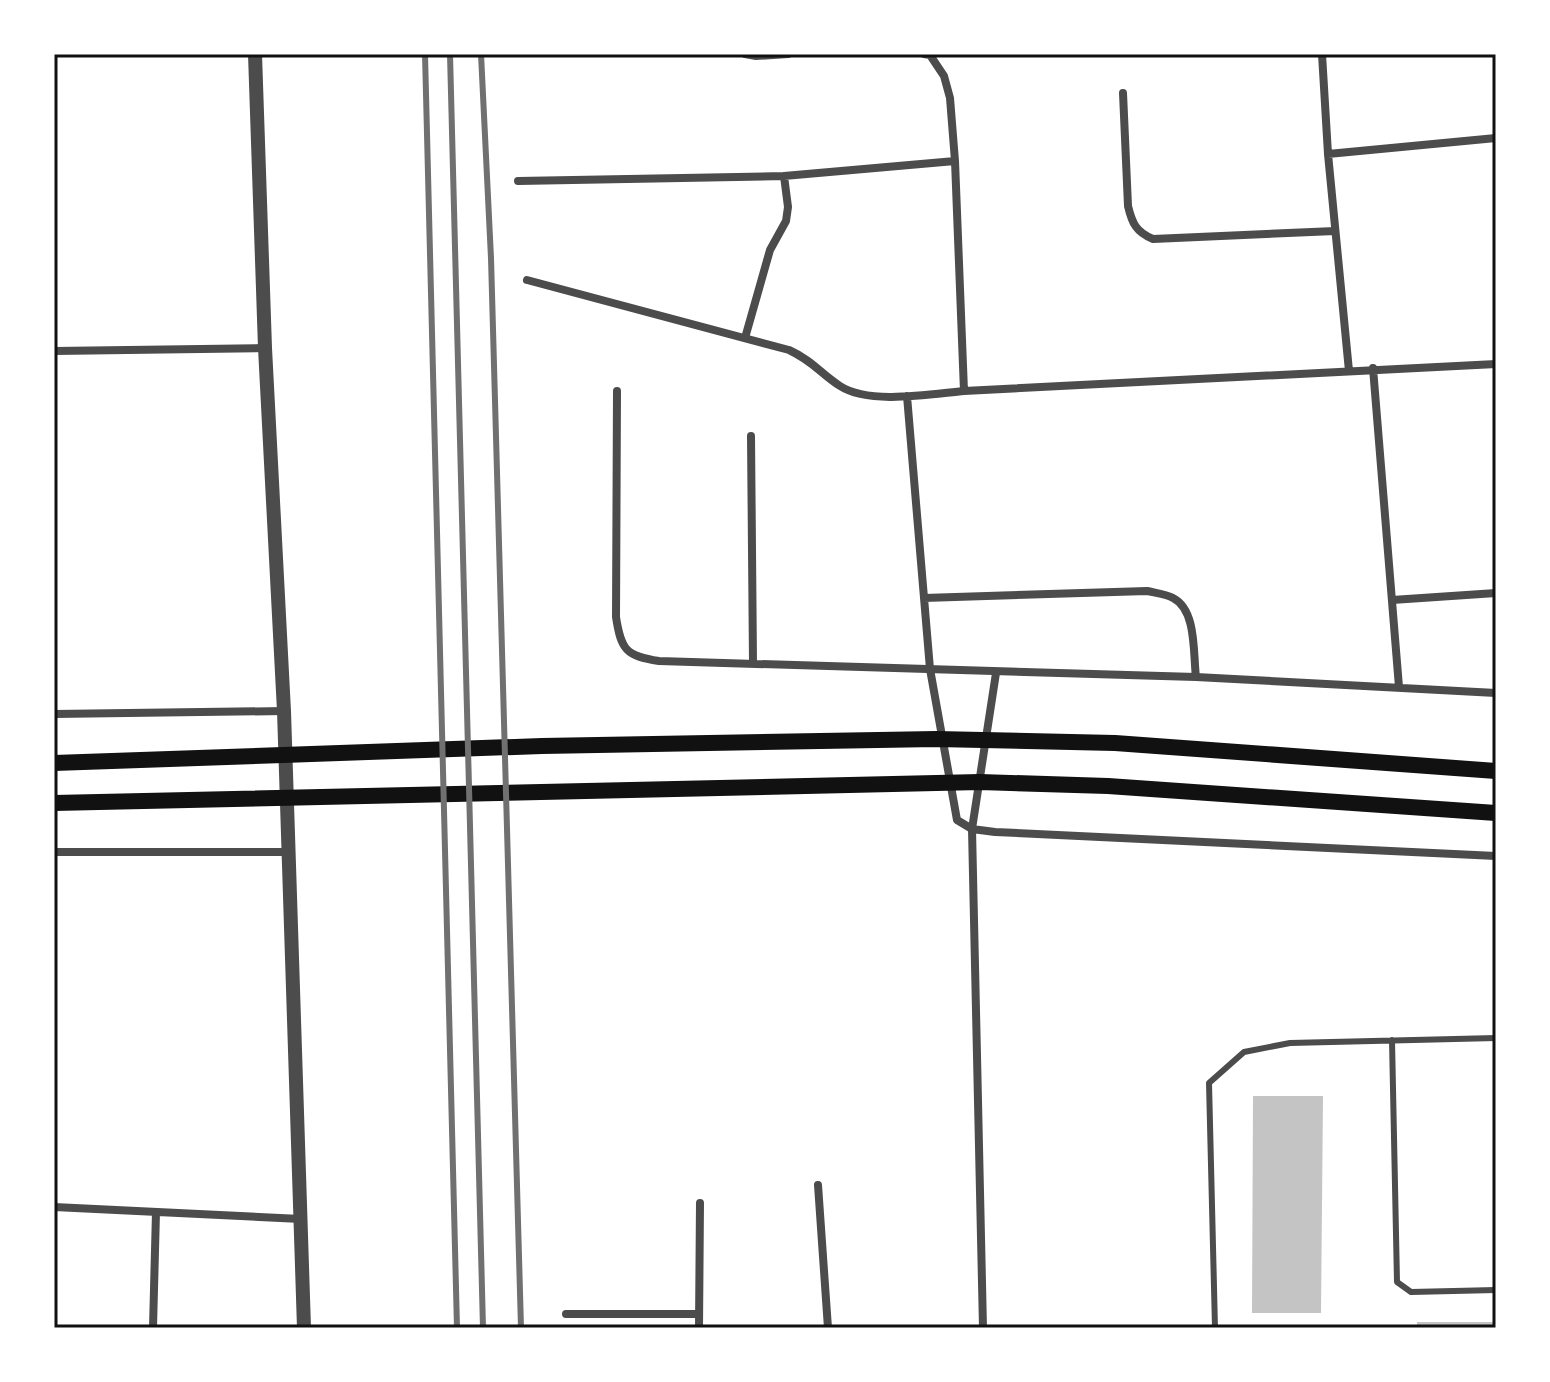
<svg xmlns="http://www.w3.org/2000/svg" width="1550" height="1382" viewBox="0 0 1550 1382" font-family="'DejaVu Sans',sans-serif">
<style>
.building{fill:#c4c4c4}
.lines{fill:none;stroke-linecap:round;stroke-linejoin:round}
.service{stroke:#4c4c4c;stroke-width:6}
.minor{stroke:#4c4c4c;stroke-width:8}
.tertiary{stroke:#4c4c4c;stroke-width:14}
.secondary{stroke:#111;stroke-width:16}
.rail{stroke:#707070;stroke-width:6}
.neatline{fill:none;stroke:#111;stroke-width:3}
</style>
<rect width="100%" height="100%" fill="#fff"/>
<path class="building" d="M1253 1096H1323L1321 1313H1252Z
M1417 1322H1496V1328H1417Z"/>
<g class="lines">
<path class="service" d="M1392 1040 1397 1282 1411 1292 1496 1290
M1215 1328 1209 1083 1244 1052 1290 1043 1496 1038"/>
<path class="minor" d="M745 54 756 56 788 54
M924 54 930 55 944 76 950 98 955 161 964 391
M1322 54 1328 154 1349 371
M1123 93 1128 206C1132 223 1136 232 1153 239L1335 231
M1328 154 1496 138
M518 181 784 176 955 161
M527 280 789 350C813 361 820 373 840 386 869 405 931 394 964 391L1496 364
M745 338 770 250 786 221 788 207 784 176
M54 351 265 348
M1373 368 1399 687
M617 391 616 617C621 650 626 656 659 661L1196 677 1496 693
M907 396 930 669 957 820 972 829 995 832 1496 856
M751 436 753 663
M924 598 1147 591C1156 593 1166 594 1173 598 1197 610 1193 654 1196 677
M1392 600 1496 593
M54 714 284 711
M54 852H289
M818 1185 828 1328
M54 1207 301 1219
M566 1314H698
M153 1328 156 1212
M699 1328 700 1203
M983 1328 972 829 996 673"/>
<path class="tertiary" d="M255 54 265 348 284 711 304 1328"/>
<path class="secondary" d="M54 763 542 746 936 739 1115 743 1496 771
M54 803 980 782 1108 786 1496 813"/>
<path class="rail" d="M425 54 457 1328
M450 54 483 1328
M481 54 491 258 521 1328"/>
</g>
<rect width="1550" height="1382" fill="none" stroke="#ffffff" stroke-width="112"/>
<rect x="56" y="56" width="1438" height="1270" class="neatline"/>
</svg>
